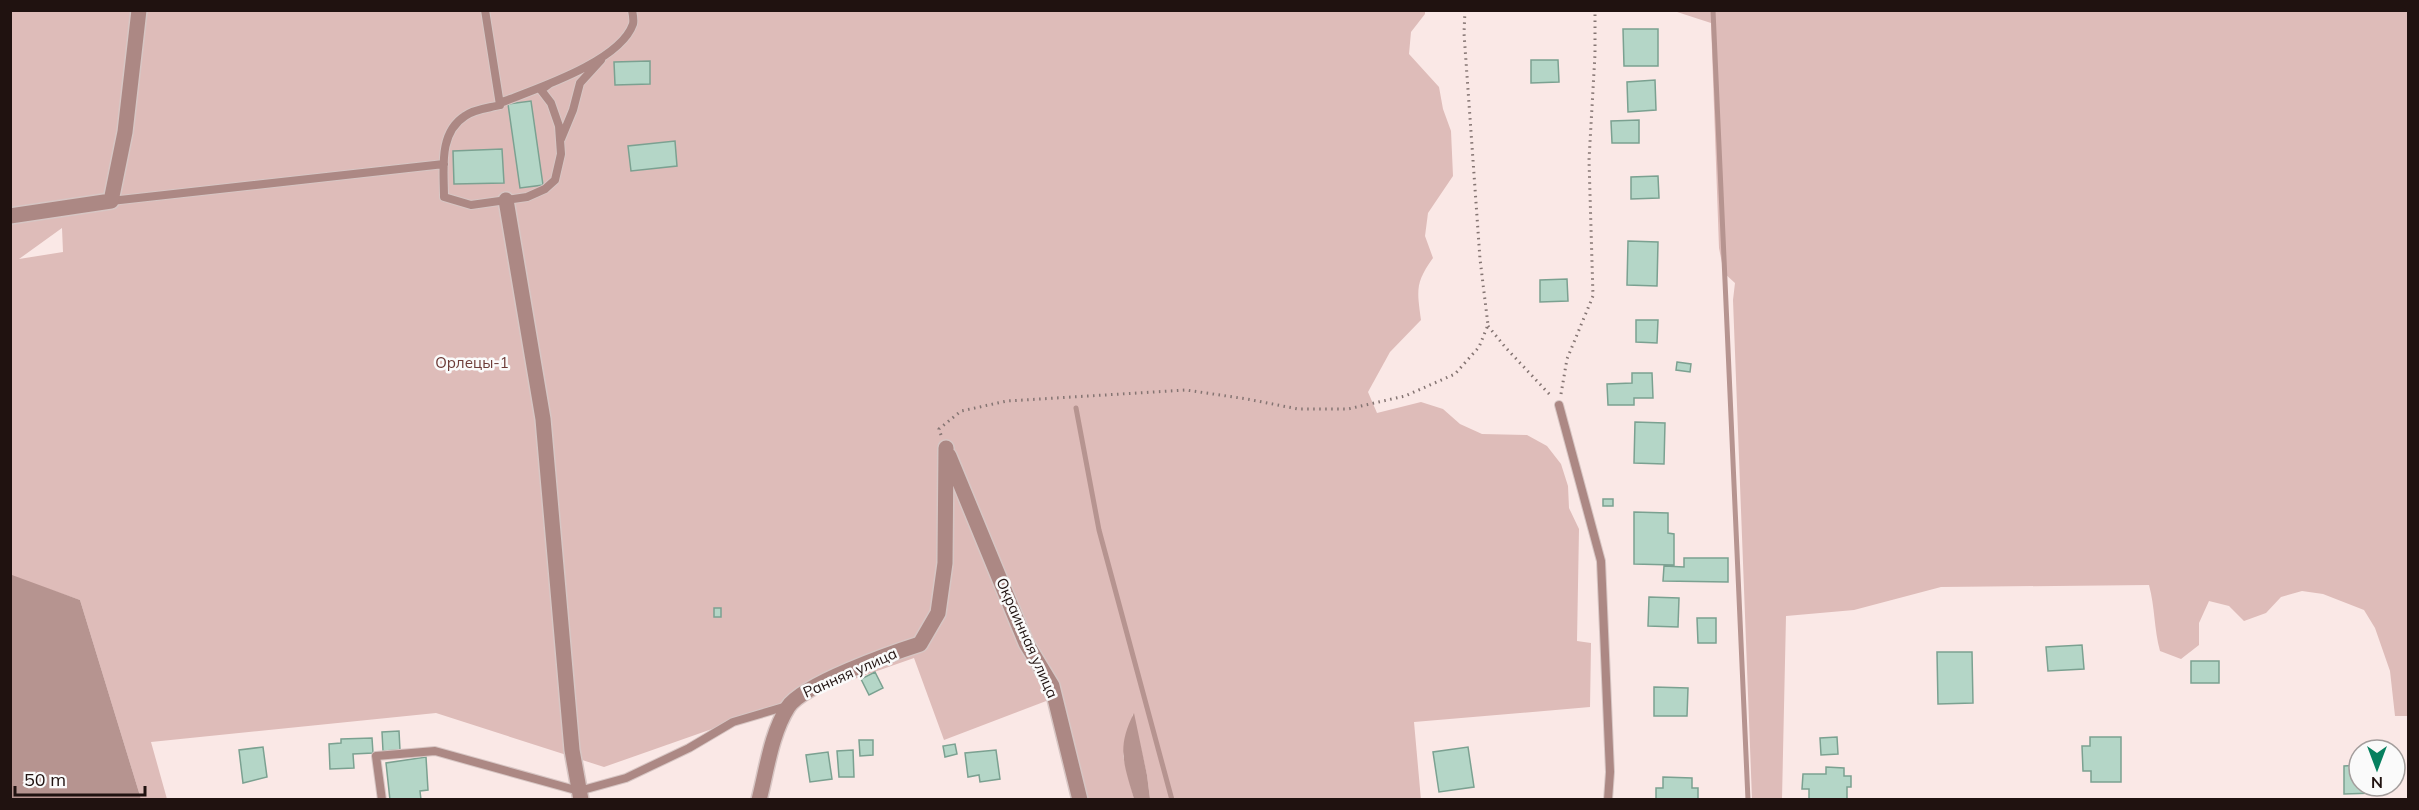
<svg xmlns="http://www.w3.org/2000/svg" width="2419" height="810" viewBox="0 0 2419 810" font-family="Mulish,sans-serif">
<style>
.green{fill:#debcb9;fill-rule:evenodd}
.water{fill:#b69490}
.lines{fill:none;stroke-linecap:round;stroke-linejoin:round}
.stream{stroke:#b69490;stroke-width:5}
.building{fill:#b4d6c7;stroke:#7ba191;stroke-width:1.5}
.service-casing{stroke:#d7c6c4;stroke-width:10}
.minor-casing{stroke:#d7c6c4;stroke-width:18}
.path{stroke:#847472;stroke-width:3;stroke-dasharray:1.5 4.5;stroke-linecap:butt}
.service{stroke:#ac8884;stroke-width:8}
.minor{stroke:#ac8884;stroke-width:15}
.labels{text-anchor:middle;stroke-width:5;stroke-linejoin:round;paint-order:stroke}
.park-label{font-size:15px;fill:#6c3a36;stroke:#fafafa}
.street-label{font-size:15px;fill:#201210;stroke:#fafafa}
</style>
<rect width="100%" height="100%" fill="#fae8e6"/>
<path class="green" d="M10 11H1425V14L1411 32 1409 54 1439 87 1443 109 1451 131 1453 176 1428 213 1425 236 1433 258C1415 283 1417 290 1421 320L1390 352 1368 392 1377 413 1421 402 1443 409 1460 424 1482 434 1527 435 1547 446 1561 464 1568 486 1569 508 1579 529 1577 641 1591 643 1590 707 1414 722 1421 800 1150 799 1147 775 1133 714 1123 756 1134 799H1086L1062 695 944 740 914 658 604 767 436 713 151 742 167 799H141L80 600 11 576ZM62 228 63 252 19 259Z
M1674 11H2408V716H2395L2390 671 2375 628 2364 610 2323 594 2302 591 2281 597 2266 613 2244 621 2229 606 2209 601 2199 623V645L2181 659 2160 651C2154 629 2155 607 2149 585L1941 587 1854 610 1786 616 1782 799H1752L1733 300 1735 283 1724 273 1719 248 1711 23Z"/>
<path class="water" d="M12 575 80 600 141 799H11Z
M1134 713 1147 775 1150 799H1134C1124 764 1116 748 1134 713Z"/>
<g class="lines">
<path class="stream" d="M1713 10 1748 800
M1076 408 1099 530 1172 800"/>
</g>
<path class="building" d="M1623 29H1658V66H1624Z
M1531 60H1558L1559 82 1531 83Z
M650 61V84L615 85 614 62Z
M1655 80 1656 110 1628 112 1627 82Z
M531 101 543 185 520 188 508 104Z
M1639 120V143H1612L1611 121Z
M675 141 677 166 631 171 628 146Z
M502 149 504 183 454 184 453 151Z
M1658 176 1659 198 1631 199V177Z
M1628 241 1658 242 1657 286 1627 285Z
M1567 279 1568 301 1540 302V280Z
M1636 320H1658L1657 343 1636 342Z
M1677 362 1691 364 1690 372 1676 370Z
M1632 373H1652L1653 398H1634V405H1608L1607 384 1632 383Z
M1635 422 1665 423 1664 464 1634 463Z
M1603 499H1613V506H1603Z
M1634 512 1668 513V533L1674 534V565L1634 564Z
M1684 558H1728V582L1663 581 1664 566 1684 567Z
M1649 597 1679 598 1678 627 1648 626Z
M714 608H721V617H714Z
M1697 618H1716V643H1698Z
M2082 645 2084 669 2048 671 2046 647Z
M1937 652H1972L1973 703 1938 704Z
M2191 661H2219V683H2191Z
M875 672 883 688 869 695 861 679Z
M1654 687 1688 688 1687 716H1654Z
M399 731 400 750 383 751 382 732Z
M1837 737 1838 754 1821 755 1820 738Z
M2090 737H2121V782H2091V771H2083L2082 746H2090Z
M372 738 373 753 353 754 354 768 330 769 329 744 341 743V739Z
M859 740H873V755L860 756Z
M955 744 957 754 945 757 943 746Z
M263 747 267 777 243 783 239 750Z
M1468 747 1474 787 1439 792 1433 752Z
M853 750 854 777H839L837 751Z
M996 750 1000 779 980 782 979 775 968 777 965 753Z
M828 752 832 779 810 782 806 755Z
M426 757 428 790 420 791 421 800H390L386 763Z
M2359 765V786H2374L2375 793 2344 794V766Z
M1826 767 1844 768V776H1851V787H1847V800H1809V789H1802L1803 774H1826Z
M1663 777 1692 778V788H1698V800H1656V788H1663Z"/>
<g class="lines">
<g class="service-casing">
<path id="service" d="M485 10 500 105
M549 84 541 90 551 103 559 126 561 154 555 180 545 189 527 197 471 205 444 197C444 170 438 133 465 116 474 109 489 108 500 105V103C535 89 620 62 633 24 634 20 633 15 632 10
M561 139 573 110 580 83 601 60
M111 201 444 164
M1559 405 1601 561 1610 772 1608 800
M382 800 376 756 435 751 579 791 626 778 689 748 733 722 787 706"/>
</g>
<g class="minor-casing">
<path id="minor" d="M506 200 543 419 572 750 581 800
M10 216 111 201 125 132 139 10
M949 456 1026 643 1052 686 1080 800
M759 800C767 769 771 734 788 707 803 684 892 653 920 644L938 613 945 563 946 448"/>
</g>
<path class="path" d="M1488 326 1506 348 1552 397
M1561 394 1567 359 1593 296 1589 160 1595 54V10
M941 435 939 429 961 411 1007 401 1186 390 1247 399 1298 409H1348L1405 396 1455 374 1479 347 1488 325 1480 259 1464 33 1465 10"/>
<use href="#service" class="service"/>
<use href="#minor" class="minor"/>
</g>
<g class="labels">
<g class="park-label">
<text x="472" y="368">Орлецы-1</text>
</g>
<g class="street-label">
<text transform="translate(1027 638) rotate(66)" y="5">Окраинная улица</text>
<text transform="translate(850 673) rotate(-24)" y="5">Ранняя улица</text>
</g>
</g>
<rect width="2419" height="810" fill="none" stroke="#201210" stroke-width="24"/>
<g transform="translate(2377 768) rotate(180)"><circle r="28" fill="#fafafa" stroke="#a39d9c" stroke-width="1.5"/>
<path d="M0-4.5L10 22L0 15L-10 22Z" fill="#06805f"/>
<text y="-9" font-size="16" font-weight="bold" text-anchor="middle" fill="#201210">N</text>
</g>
<path d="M15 786v9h130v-9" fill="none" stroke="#201210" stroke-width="3"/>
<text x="24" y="786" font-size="18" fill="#201210" stroke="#fafafa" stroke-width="4.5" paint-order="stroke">50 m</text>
</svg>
